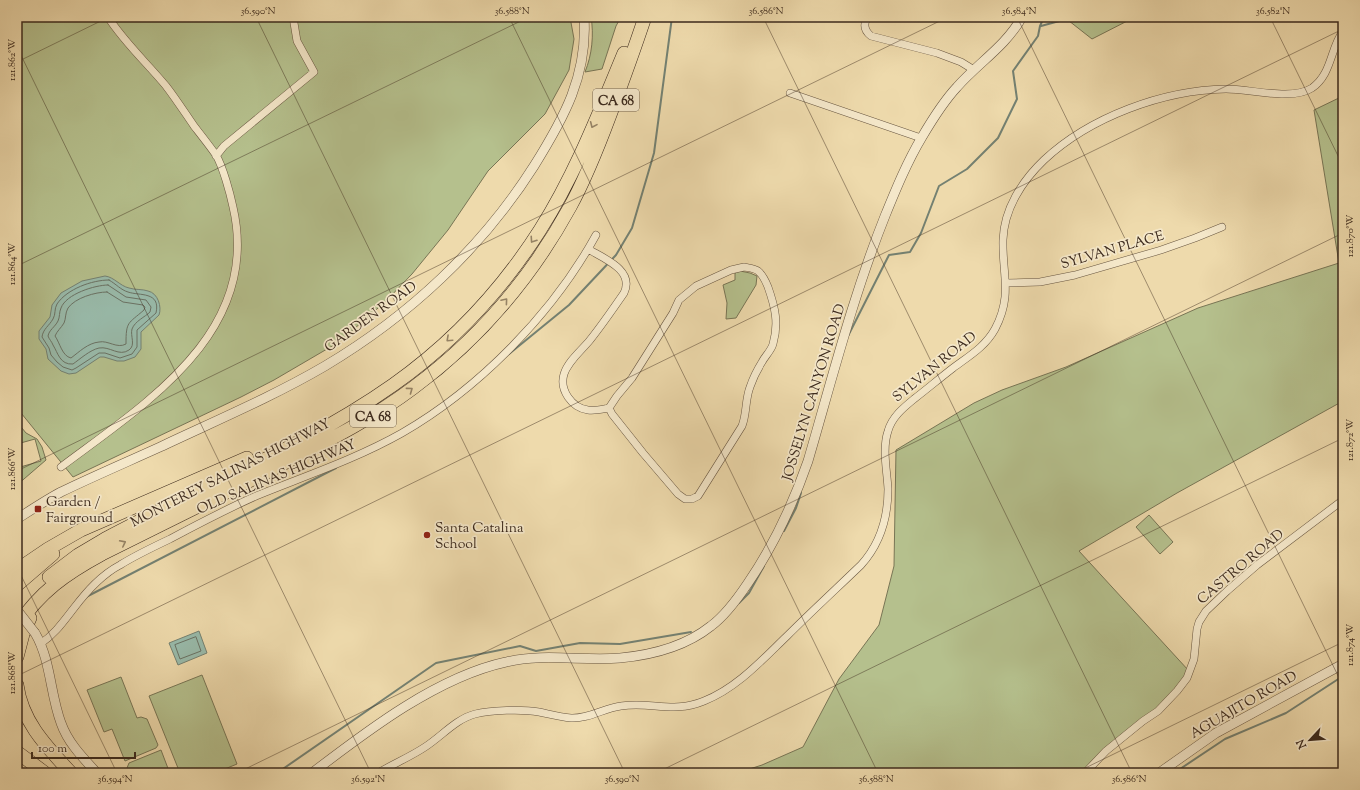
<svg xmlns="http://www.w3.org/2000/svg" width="1360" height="790" viewBox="0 0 1360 790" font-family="'Sorts Mill Goudy',serif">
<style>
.green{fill:#b5c08d;stroke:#787555}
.water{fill:#99bbab;stroke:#748172}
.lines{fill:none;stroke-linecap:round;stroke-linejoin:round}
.shore{stroke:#6a7264;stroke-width:1}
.stream{stroke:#748172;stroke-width:2}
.minor-casing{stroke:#685641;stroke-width:8}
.tertiary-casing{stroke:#685641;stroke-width:10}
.motorway-casing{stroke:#3c2a1d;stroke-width:14}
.minor{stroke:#f4e7c9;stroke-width:7}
.tertiary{stroke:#f4e7c9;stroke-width:9}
.motorway{stroke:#eedaac;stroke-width:13}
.tertiary-bridge-casing{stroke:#685641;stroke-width:10;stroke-linecap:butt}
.tertiary-bridge{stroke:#f4e7c9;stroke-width:9}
.oneway{stroke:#958264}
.ticks{fill:none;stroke:#3c2a1d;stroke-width:1;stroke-opacity:0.45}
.poi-dot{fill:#8f2418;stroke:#f4e7c9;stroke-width:1.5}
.labels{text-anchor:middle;stroke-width:3.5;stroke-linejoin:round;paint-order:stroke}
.shield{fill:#f4e7c9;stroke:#736351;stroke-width:1}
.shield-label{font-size:13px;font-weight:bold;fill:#3c2a1d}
.street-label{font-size:14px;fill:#3c2a1d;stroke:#f4e7c9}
.poi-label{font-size:14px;fill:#3c2a1d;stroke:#f4e7c9;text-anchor:start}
.neatline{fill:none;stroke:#3c2a1d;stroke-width:1.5}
.ticks-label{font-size:10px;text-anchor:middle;fill:#3c2a1d}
</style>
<rect width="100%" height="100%" fill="#eedaac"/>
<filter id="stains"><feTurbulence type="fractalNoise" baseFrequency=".005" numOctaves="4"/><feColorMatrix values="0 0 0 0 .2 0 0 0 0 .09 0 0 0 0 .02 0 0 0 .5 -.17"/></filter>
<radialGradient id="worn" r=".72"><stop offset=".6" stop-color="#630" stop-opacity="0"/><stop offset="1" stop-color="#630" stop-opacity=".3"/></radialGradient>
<path class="green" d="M17 17H570L574 39 569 70 545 114 488 171 448 230 412 274 385 302 339 342 274 380 241 397 73 477 17 408Z
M591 17H621L616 26 602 69 585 72C592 55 594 35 591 17Z
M1064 17H1135L1092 39Z
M1343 96V401L1177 493 1079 551 1189 671 1177 691 1085 773H737L762 765 803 747 839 679 879 625 894 566 896 450 974 403 1002 390 1066 367 1198 308 1339 263 1314 110Z
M740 271 750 273 757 276 756 285 736 318 726 319 727 303 723 285 735 280V273Z
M17 422 26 433 37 439 42 447 46 460 17 485V468L41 461 35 439 17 444Z
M1149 515 1173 542 1160 554 1136 527Z
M202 675 237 764 215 773H180L149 696Z
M121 677 137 718 141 717 147 719 158 745 156 748 125 761 112 729 104 732 87 690Z
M161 750 169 771 163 773H130L127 768 129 763Z"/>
<path class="water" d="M105 276C114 277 120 286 129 288 135 290 143 289 148 291 158 293 162 307 159 315L141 332V349L135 357 124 361H117L104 357H100L76 373 69 374 61 371 48 359 46 349 39 339V331L50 317 52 305 61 293 82 281Z
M199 631 207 653 178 665 169 643Z"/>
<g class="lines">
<path class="shore" d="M109 280C116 284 121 290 128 292 139 296 161 291 156 313L137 330V347L132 354 120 358 105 353H99L76 368 72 370 63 367 57 362 51 355 49 348 42 337C43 329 49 326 53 319 56 314 54 309 57 304 67 289 92 280 109 280Z
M108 285 126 297 146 300 151 307 150 312C145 317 135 321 132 329 130 336 136 345 129 350 119 357 110 346 99 348 90 350 80 359 73 364 60 365 58 353 53 345 52 342 49 339 48 336 49 330 55 327 58 321 60 317 59 312 61 308 66 294 95 285 108 285Z
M107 292 123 302 143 305 145 307 144 310C128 324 126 321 126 344 117 349 108 340 99 342 88 343 79 352 71 358 62 356 60 343 55 336 57 331 61 328 64 323 66 319 65 313 68 308 75 298 95 292 107 292Z
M196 637 201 651 180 659 175 645Z"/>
<path class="stream" d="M1041 26 1074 17
M848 336 889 255 910 252 921 233 939 186 967 169 998 138 1017 99 1013 71 1038 36 1040 26 1044 17
M509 354 569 305 616 255 632 228 654 153 672 17
M784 531 796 508 801 493
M86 597 336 468
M739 603 749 593 764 566
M277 773 436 663 520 646 536 651 580 643 620 644 691 632
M1174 773 1225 739 1286 713 1343 676"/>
<g class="minor-casing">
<path id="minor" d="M866 20C863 27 866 32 871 36L937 53 961 62 974 70
M790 93 921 138
M216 156 224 146 314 72 297 41 293 17
M588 249C603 258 635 270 624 293 613 309 602 325 590 340 582 350 568 361 564 374 559 390 572 408 588 410 595 411 603 409 609 408
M744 267C749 268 754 268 758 271 763 275 766 282 768 287 775 307 779 323 773 344 771 351 765 356 762 362 757 370 753 378 750 387 745 400 747 413 742 426L698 496 692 499H685L678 494 643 453 612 414 609 408 617 396 632 378 673 313 679 300 696 286 731 270Z
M1006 283 1040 282 1075 275 1161 250 1195 238 1222 227
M61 467C146 403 262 332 233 207 230 193 223 167 216 155 209 145 201 135 194 126 185 113 176 99 166 86 147 63 124 42 108 17
M40 644C55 634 63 622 74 608 87 591 101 575 120 565 136 555 153 547 170 539 198 524 227 509 256 496 305 476 356 459 402 433 480 388 553 313 596 235
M378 773C393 764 410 757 425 747 442 736 456 719 475 714 491 710 522 709 539 712 549 714 560 717 571 718 589 719 604 708 621 706 651 701 673 714 704 701 737 688 762 660 787 636 811 612 836 589 861 565 880 544 888 517 888 489 887 470 882 449 888 431 892 417 903 408 914 399 927 389 940 378 953 368 969 356 985 347 995 329 1013 295 1002 274 1003 240 1004 209 1022 181 1044 160 1090 117 1163 90 1226 89 1251 89 1292 101 1312 88 1332 74 1330 49 1343 31
M1085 773 1106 751 1143 721 1158 711 1177 691 1187 678 1194 659 1197 629 1199 622 1206 611 1227 591 1257 565 1343 500"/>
</g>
<g class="tertiary-casing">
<path id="tertiary" d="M17 519C31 510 46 500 61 492 94 476 127 462 160 447 215 421 272 397 325 366 409 316 482 248 534 166 564 118 588 75 584 17
M35 633C51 660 50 694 61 723 68 743 83 758 97 773
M312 773C367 731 437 677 506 662 543 653 582 661 620 658 652 655 686 646 711 626 726 615 738 598 748 583 774 545 793 504 808 461 832 379 853 296 885 216 896 189 907 162 922 137 932 120 943 102 957 87 978 63 1006 46 1022 17
M1159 773 1216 733 1343 664"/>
</g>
<g class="motorway-casing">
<path id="motorway" d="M17 570 48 549 81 530 247 458
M49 577 78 555 105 539C200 488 305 447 393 385 451 344 501 291 540 230 575 175 599 113 624 53
M17 585 53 554
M17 626C40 592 65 574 102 554 157 527 212 499 267 472 317 446 368 422 413 388 478 340 531 278 570 207 586 178 598 147 610 115 622 83 634 50 645 17
M17 657 23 634 30 618
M17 685C22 722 47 747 71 773
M17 752 45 773"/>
</g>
<use href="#minor" class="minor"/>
<use href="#tertiary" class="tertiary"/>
<use href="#motorway" class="motorway"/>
<g class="tertiary-bridge-casing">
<path id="tertiary-bridge" d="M17 610 35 633"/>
</g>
<use href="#tertiary-bridge" class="tertiary-bridge"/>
</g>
<defs><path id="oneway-chevron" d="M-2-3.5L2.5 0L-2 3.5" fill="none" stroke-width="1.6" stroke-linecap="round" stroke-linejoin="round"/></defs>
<g class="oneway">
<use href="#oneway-chevron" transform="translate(593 125) rotate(114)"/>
<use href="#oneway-chevron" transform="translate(533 240) rotate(124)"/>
<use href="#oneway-chevron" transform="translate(505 301) rotate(-50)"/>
<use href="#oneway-chevron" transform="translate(449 339) rotate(137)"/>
<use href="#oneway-chevron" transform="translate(410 390) rotate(-36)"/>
<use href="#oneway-chevron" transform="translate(123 543) rotate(-27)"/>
</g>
<path class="ticks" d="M256 17 625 773M509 17 878 773M763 17 1132 773M1017 17 1343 686M1270 17 1343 166M17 47 371 773M17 62 109 17M17 266 529 17M17 471 948 17M17 567 117 773M17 676 1343 29M237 773 1343 233M656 773 1343 438M1075 773 1343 642"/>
<g class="poi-dot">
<rect x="34" y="505" width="8" height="8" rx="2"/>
<circle cx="427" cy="535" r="4"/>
</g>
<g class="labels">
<g class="shield">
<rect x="593" y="89" width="46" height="22" rx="3"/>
<rect x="350" y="405" width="46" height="22" rx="3"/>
</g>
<g class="shield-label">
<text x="616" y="105">CA 68</text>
<text x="373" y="421">CA 68</text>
</g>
<g class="street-label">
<text transform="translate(1112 249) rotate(-16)" y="5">SYLVAN PLACE</text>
<text transform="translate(370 316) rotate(-36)" y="5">GARDEN ROAD</text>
<text transform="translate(934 366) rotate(-39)" y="5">SYLVAN ROAD</text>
<text transform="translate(813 392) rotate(-73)" y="5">JOSSELYN CANYON ROAD</text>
<text transform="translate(230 472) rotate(-27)" y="5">MONTEREY SALINAS HIGHWAY</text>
<text transform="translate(276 476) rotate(-23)" y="5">OLD SALINAS HIGHWAY</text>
<text transform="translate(1240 566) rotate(-40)" y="5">CASTRO ROAD</text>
<text transform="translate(1243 704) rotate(-30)" y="5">AGUAJITO ROAD</text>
</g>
<g class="poi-label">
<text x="46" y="506">Garden /<tspan x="46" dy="16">Fairground</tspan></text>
<text x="435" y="532">Santa Catalina<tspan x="435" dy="16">School</tspan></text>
</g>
</g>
<rect width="1360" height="790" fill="none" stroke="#eedaac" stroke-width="44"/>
<g transform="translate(1310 740) rotate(244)" stroke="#f4e7c9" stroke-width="3" paint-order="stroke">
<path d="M0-3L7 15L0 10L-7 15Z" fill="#3c2a1d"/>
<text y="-6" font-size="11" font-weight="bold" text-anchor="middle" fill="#3c2a1d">N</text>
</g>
<path d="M32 752v6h103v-6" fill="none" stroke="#3c2a1d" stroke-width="2"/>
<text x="38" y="752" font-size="12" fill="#3c2a1d" stroke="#f4e7c9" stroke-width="3" paint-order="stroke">100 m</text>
<rect x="22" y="22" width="1316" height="746" class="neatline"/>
<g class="ticks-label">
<text x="258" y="14">36.590°N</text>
<text x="512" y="14">36.588°N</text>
<text x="766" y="14">36.586°N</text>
<text x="1019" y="14">36.584°N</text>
<text x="1273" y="14">36.582°N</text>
<text transform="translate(11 60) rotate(-90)" y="4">121.862°W</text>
<text transform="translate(1349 236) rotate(-90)" y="4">121.870°W</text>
<text transform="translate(11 264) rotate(-90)" y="4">121.864°W</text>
<text transform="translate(1349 440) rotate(-90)" y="4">121.872°W</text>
<text transform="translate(11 469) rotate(-90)" y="4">121.866°W</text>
<text transform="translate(1349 645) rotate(-90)" y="4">121.874°W</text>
<text transform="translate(11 673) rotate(-90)" y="4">121.868°W</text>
<text x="115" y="782">36.594°N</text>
<text x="368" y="782">36.592°N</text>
<text x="622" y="782">36.590°N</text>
<text x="876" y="782">36.588°N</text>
<text x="1129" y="782">36.586°N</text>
</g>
<rect width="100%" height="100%" filter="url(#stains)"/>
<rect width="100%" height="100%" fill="url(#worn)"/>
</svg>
